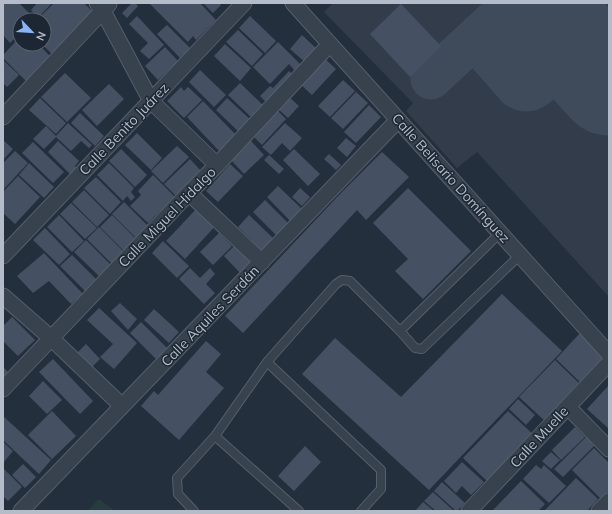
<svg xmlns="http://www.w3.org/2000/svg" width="612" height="514" viewBox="0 0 612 514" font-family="Mulish,sans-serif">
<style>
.airport{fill:#323c4b}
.green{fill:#263c3f}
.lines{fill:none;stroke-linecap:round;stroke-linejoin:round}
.taxiway{stroke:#3f4a5a;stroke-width:41}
.runway{stroke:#3f4a5a;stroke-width:103}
.building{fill:#455162}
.lane-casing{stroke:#565f6c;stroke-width:10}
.street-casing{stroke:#565f6c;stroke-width:17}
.lane{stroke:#38414e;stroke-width:8}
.street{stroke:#38414e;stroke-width:15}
.labels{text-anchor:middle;stroke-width:3;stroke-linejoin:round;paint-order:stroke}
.street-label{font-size:14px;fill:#b4bcc9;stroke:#1d2633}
</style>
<rect width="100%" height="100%" fill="#242f3e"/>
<path class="airport" d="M333 3H609V297L477 152 457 168 406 111 413 103 324 12Z"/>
<path class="green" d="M99 499 115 511H87Z"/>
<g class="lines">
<path class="taxiway" d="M479 34V42L482 48 517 88C531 96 537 86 548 78
M431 79 513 3"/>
<path class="runway" d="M535 3 609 84"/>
</g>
<path class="building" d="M3 3H19L35 19 33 20H20V33L10 43 3 35Z
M37 3H52L38 18 31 10Z
M54 3H84L95 14 53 55 42 44H44V20H37Z
M132 3H135L138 6 127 18 122 13Z
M149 3H200L216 20 196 40 193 36 188 42Z
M203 3H219L221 5 213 13Z
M401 4 441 46 410 77 370 34Z
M137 16 164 45 149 59 140 51 148 43 129 24Z
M250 16 276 41 265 53 239 28Z
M167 25 190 48 180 58 157 34Z
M238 30 263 54 252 66 226 42Z
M302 35 318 50 306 63 290 49Z
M20 37V44H38L53 59 29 84 3 58V55Z
M278 42 302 66 296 72 289 64 270 84 253 67Z
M225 44 251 68 240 81 214 56Z
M165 47 178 61 158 80 145 66Z
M324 58 336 69 312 95 300 84Z
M3 60 19 75 7 87 3 83Z
M200 70 226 95 214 107 189 82Z
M289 71 293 75 267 103 260 96 270 86 273 88Z
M65 73 91 98 67 122 41 97Z
M343 80 355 91 330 117 318 106Z
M240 83 266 108 254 120 228 95Z
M109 84 124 99 97 126 82 110Z
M181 87 184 91 188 87 202 100 184 118 167 101Z
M356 92 368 103 343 129 331 118Z
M288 96 299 106 288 118 277 108Z
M40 98 66 123 56 134 29 110Z
M227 98 253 122 241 134 216 110Z
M203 101 237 136 220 152 187 117Z
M369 105 381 117 356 143 344 132Z
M276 109 286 119 262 145 251 134Z
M80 113 104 136 95 146 71 123Z
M68 123 92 145 89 148 81 141 71 151 56 137 44 149 33 139 46 126 56 136Z
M285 123 302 138 290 151 282 143 271 155 262 147Z
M137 133 162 158 151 170 125 145Z
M346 138 356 146 347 157 337 148Z
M3 140 13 149 3 160Z
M250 140 264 155 244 174 230 159Z
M58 141 79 161 75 166 76 168 70 174 48 152Z
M33 142 64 172 53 183 22 153Z
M177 146 189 157 163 183 151 171Z
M121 149 147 175 135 187 109 161Z
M294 149 320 174 308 186 283 160Z
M15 151 28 163 3 190V163Z
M382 152 409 177 366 220 357 210 243 333 225 316 340 194Z
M329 154 341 165 336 170 324 159Z
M269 155 284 169 279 174 264 160Z
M190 159 201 171 176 196 164 184Z
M29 163 54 187 44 198 19 175Z
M109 163 134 188 131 192 135 197 131 201 127 196 123 201 97 175Z
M230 164 243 176 218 202 206 191Z
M153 175 178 200 163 215 160 211 148 223 130 206 141 195 138 191Z
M18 176 40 197 15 224 3 213V192Z
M96 177 121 202 110 214 84 188Z
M278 186 304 211 292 223 267 197Z
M300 188 310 197 302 206 292 197Z
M408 188 471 251 423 299 395 271 408 259 373 223Z
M84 190 109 215 97 227 72 202Z
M265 200 290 225 278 237 253 212Z
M124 202 149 227 137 239 112 214Z
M71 203 97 228 85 239 60 214Z
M200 205 218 223 185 259 166 241Z
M59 215 84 241 72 252 47 227Z
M112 215 137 240 125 252 100 227Z
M249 215 275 240 263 252 238 227Z
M99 227 124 252 112 264 87 239Z
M45 228 70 254 59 265 33 240Z
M219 233 232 246 213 265 200 252Z
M86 240 111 265 100 277 74 252Z
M163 241 189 266 177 278 152 253Z
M235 245 254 265 243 276 224 256Z
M44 253 83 294 71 304 49 281 33 293 17 276Z
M72 255 97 280 86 292 60 266Z
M190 268 200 278 210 268 215 274 206 284 215 293 204 304 179 279Z
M502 294 562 351 429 490 302 374 335 338 401 397Z
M120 303 137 319 128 330 111 311Z
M99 308 137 343 114 369 100 357 113 344 87 320Z
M154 309 179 332 169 343 144 320Z
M12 317 35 340 18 356 3 341V326Z
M141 322 167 348 156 359 130 333Z
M581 332 607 357 582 384 556 359Z
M206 341 221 354 206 372 224 388 179 440 141 406 154 391 158 395Z
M86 344 100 359 89 370 75 355Z
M53 359 93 401 80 414 39 372Z
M555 360 581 385 546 422 519 397Z
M3 367 10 374 3 380Z
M43 381 62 400 47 414 29 396Z
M609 385V429L587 409Z
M518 399 535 415 526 425 509 409Z
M52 411 76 436 52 459 28 435Z
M508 411 536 437 491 485 463 458Z
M3 416 51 460 39 474 3 440Z
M575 427 585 437 561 460 552 450Z
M586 437 594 446 563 477 554 469Z
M3 442 13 451 3 463Z
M305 446 321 462 294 491 278 476Z
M594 448 609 463V491L601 499 572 470Z
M551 452 560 460 551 469 542 461Z
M462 462 484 482 471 495 462 486 456 493 444 481Z
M23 464 36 477 25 488 12 475Z
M536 465 541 469 544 465 566 486 549 503 523 479Z
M3 468 22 487 8 501 3 496Z
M576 478 598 499 587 511H544Z
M521 481 545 504 538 511H494L493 510Z
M442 482 465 503 457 511H456L434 491Z
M433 492 454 511H436L424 501Z
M423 502 434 511H415Z"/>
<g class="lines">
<g class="lane-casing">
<path id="lane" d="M400 331 500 233
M267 362 381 470V489L361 511
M215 436 299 511
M194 511 178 494 177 478 215 436 267 362 336 284 342 280 350 281 400 331 415 348 422 349 520 255"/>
</g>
<g class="street-casing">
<path id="street" d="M97 3 103 11 151 101 217 165
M293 3 609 354
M3 117 109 4
M189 193 262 262
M3 256 244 3
M3 296 51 338 122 406
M3 389 189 193 217 165 330 44
M568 407 609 449
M21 511 398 120
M469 511 609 363
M599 511 609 501"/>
</g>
<use href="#lane" class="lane"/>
<use href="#street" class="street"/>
</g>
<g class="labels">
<g class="street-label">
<text transform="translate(124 129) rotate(-46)" y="5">Calle Benito Juárez</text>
<text transform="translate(451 178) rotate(48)" y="5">Calle Belisario Domínguez</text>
<text transform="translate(167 217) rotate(-46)" y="5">Calle Miguel Hidalgo</text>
<text transform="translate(210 316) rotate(-46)" y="5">Calle Aquiles Serdán</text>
<text transform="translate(539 437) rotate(-47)" y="5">Calle Muelle</text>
</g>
</g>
<rect width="612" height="514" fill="none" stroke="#b4bcc9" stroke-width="8"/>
<g transform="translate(32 32) rotate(115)"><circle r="19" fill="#1d2633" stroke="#59626f"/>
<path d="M0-3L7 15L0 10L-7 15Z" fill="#8ab4f8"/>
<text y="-6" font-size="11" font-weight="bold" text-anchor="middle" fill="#b4bcc9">N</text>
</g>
</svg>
